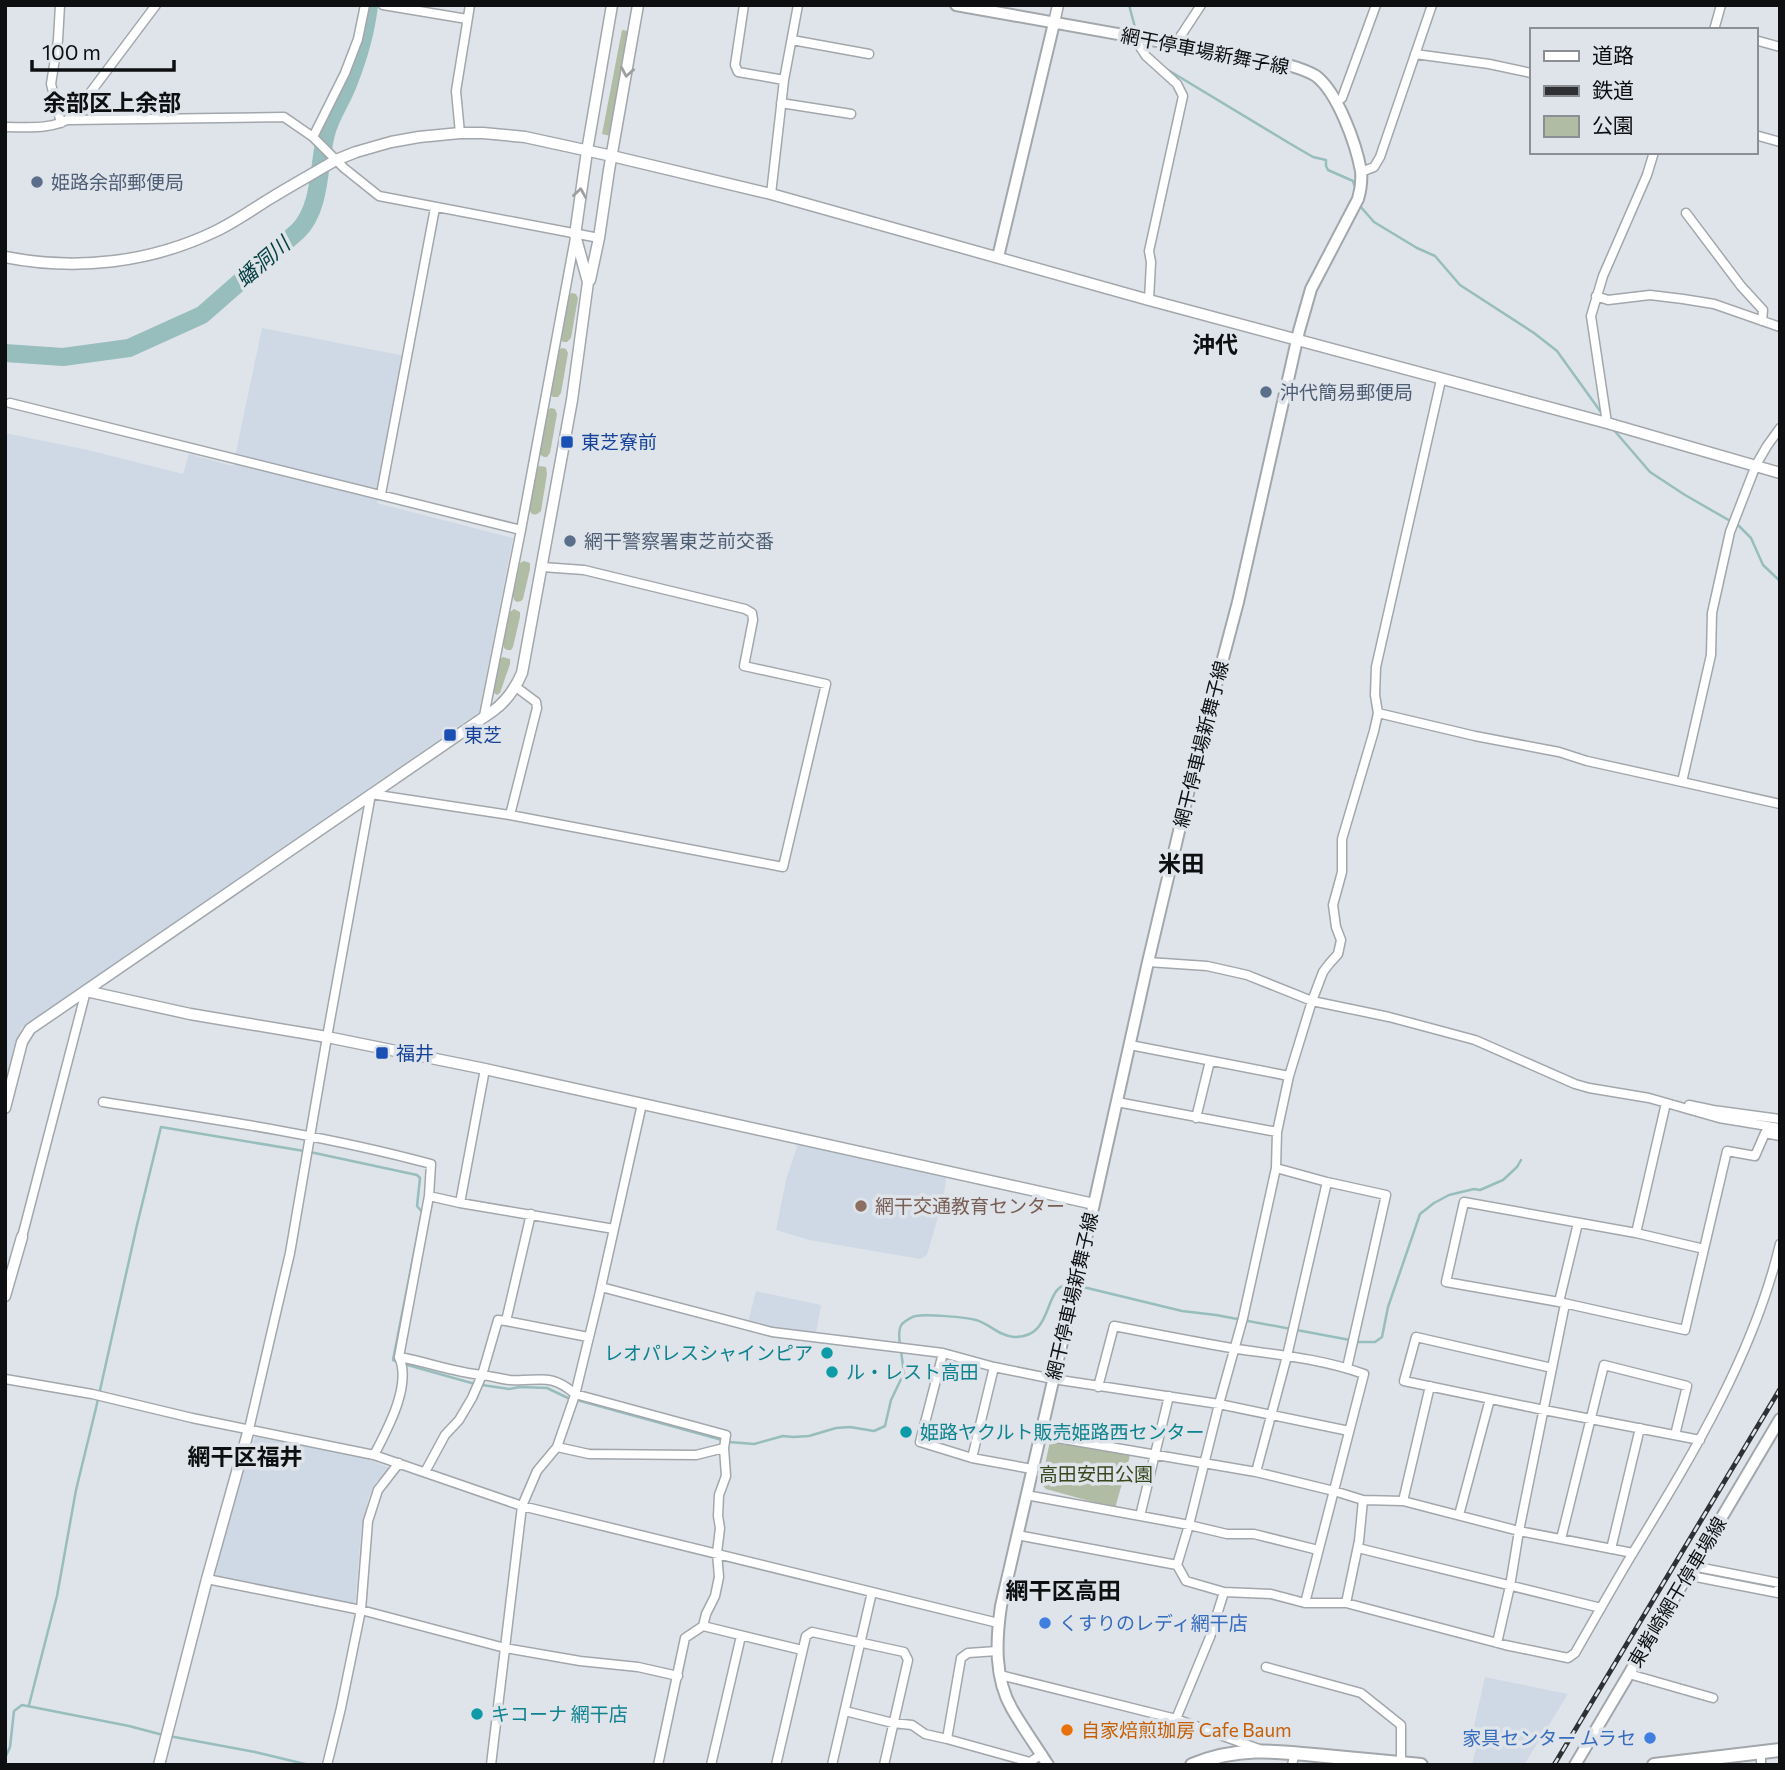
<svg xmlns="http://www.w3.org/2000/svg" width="1785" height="1770" viewBox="0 0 1785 1770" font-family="Commissioner,'Noto Sans JP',sans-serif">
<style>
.built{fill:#cfd9e5}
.green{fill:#b1bca5}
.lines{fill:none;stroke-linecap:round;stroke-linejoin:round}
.stream{stroke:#98bdbd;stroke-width:2.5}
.river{stroke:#98bdbd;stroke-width:18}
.minor-casing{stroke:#a2a7ac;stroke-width:11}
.tertiary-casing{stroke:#a2a7ac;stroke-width:13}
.secondary-casing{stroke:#a2a7ac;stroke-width:14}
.primary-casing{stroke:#a2a7ac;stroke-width:16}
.minor{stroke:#fff;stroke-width:8}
.tertiary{stroke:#fff;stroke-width:10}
.secondary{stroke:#fff;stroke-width:10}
.primary{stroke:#fff;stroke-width:12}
.rail-casing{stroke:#2e3033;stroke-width:5}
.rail{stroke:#dfe4ea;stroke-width:2.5;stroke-dasharray:8;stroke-linecap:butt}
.oneway{stroke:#9e9fa0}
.service-dot{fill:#5c6f8a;stroke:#dfe4ea;stroke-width:2.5}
.transit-dot{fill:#1a4fb4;stroke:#dfe4ea;stroke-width:2.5}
.education-dot{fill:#8d6e63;stroke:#dfe4ea;stroke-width:2.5}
.culture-dot{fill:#0f9aa8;stroke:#dfe4ea;stroke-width:2.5}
.shop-dot{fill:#3f7fe0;stroke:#dfe4ea;stroke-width:2.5}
.food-dot{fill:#e8710a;stroke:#dfe4ea;stroke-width:2.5}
.labels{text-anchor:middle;stroke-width:7;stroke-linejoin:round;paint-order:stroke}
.street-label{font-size:19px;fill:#0d0f11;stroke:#dfe4ea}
.service-label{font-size:19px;fill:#4e5e75;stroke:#dfe4ea;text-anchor:start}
.transit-label{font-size:19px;fill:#164399;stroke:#dfe4ea;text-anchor:start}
.education-label{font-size:19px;fill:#785e54;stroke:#dfe4ea;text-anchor:start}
.culture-label{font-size:19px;fill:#0d838f;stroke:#dfe4ea;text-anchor:start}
.park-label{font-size:19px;fill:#36481d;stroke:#dfe4ea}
.shop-label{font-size:19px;fill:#366cbe;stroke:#dfe4ea;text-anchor:start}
.food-label{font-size:19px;fill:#c56008;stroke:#dfe4ea;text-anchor:start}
.water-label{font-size:21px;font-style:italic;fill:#054142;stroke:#dfe4ea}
.quarter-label{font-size:23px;font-weight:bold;fill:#0d0f11;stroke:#dfe4ea}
</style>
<rect width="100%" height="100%" fill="#dfe4ea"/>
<path class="built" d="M262 328 405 356 377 503 513 538 479 712 21 1028 9 1078 5 1077V433L88 450 183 474 189 454 233 466Z
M798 1143 946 1176 945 1188 936 1224 927 1255 920 1259 809 1240 776 1230 786 1180Z
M756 1291 821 1305 816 1333 773 1329 748 1322Z
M255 1437 363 1457 390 1468 376 1482 369 1496 361 1532 355 1606 221 1577 216 1575 213 1568Z
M1485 1677 1568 1694 1524 1765H1472L1478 1741 1471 1739Z"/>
<path class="green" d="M622 30 635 32 615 137 602 134Z
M572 293 576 294 578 298 571 338 567 342H563L560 338 568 295Z
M562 348 566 349 568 353 561 393 558 397H553L550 394 558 350Z
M551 408 555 409 557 414 550 453 547 457H544L539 454 547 410Z
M539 466 546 467 547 474 541 511C538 514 535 516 531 513L529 509 536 471Z
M524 561 530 563V569L523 599 521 601 517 602 514 600 513 595 520 563Z
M514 609 520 612V617L513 647 511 650H507L504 648 503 643 510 612Z
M503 657 510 659V664L500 693 497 695 494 693V690L500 659Z
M1053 1439 1131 1452 1115 1508 1046 1489 1041 1484 1050 1441Z"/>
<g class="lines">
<path class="stream" d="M1129 5 1136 31
M1168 70 1289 143 1313 157 1326 160V166L1328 170 1353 181 1355 187
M1360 206 1374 222 1417 248 1435 256 1460 285 1534 333 1557 351 1603 415
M1613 429 1650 472 1685 495 1739 526 1751 538 1763 565 1780 581
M310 1152 417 1175 420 1178 417 1206 422 1212 393 1360 398 1362
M1079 1286 1182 1311 1216 1315 1350 1340
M1357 1342H1375L1382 1337 1388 1307 1420 1214 1434 1203 1449 1195 1474 1189 1480 1190 1503 1180 1517 1167 1521 1160
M900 1345C899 1338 898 1329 902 1324 905 1321 913 1316 916 1316 926 1314 965 1317 976 1320 990 1324 999 1336 1014 1337 1057 1338 1041 1281 1072 1285
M404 1364 475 1384
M482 1385 509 1389 520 1387 547 1388 570 1399
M577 1400 722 1440
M729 1442 754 1444 783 1436 793 1437 809 1436 836 1428 850 1427 874 1431 885 1426 891 1400 904 1373 901 1351
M29 1705 57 1596 76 1490 96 1408 137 1225 161 1127 304 1151
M169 1736 255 1752 309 1765
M5 1758 10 1747 14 1711 22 1705 129 1726 163 1735"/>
<path class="river" d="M5 353 63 357 129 348 202 315 298 231C322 207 318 164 326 134 330 117 342 100 348 84 358 59 366 32 369 5"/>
<g class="minor-casing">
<path id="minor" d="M60 5 58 40 51 84 61 123
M383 5 467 19
M744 5 735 65 738 72 784 80
M1714 30 1721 5
M1133 36 1146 56 1177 84 1183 96 1149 251 1151 262 1149 300
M792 40 869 54
M1755 40 1780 47
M1179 45 1180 37 1201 5
M1415 54 1489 64 1531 73
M1336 102 1342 98 1376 5
M781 103 851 114
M69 120 284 117 313 137 344 168 379 196 599 238
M5 127C28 127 53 130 72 117L156 5
M460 133 456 91 470 5
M1755 135 1780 142
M313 137 345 73 358 39 365 5
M1361 172 1374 167 1380 157 1432 5
M771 194 784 80 798 5
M1686 213 1741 286 1763 310 1762 321
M1596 296 1608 300 1650 295 1683 299 1714 304 1780 327
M10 403 521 530
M1607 423 1591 316 1603 276 1647 175 1654 152
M1780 428 1767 446 1756 465 1730 532 1712 613 1711 655 1682 782 1780 804
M381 494 435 208
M1378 713 1475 736 1559 752 1587 761 1682 782
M484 716 521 530 575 238
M510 815 537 708 536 702 516 687
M1148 962 1207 966 1247 975 1312 1001 1389 1017 1475 1040 1575 1084 1589 1088 1649 1098 1719 1118 1780 1128
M1130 1045 1289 1076
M103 1102C213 1119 324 1135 431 1164L429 1196 399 1357C412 1385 387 1430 374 1455
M1117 1102 1277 1132
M1689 1105 1713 1110 1780 1119
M1196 1118 1210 1061
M1276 1168 1327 1182 1386 1195 1347 1368
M429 1196 460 1203 614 1229
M460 1203 485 1069
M531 1214 506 1321 588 1337
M1636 1233 1666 1103
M22 1237 86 991
M1704 1249 1636 1233 1464 1202 1446 1282 1559 1302 1685 1330 1727 1151 1755 1156 1765 1133 1780 1136
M601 1287 772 1332 943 1353
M1559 1302 1578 1223
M506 1321 498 1320 482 1375C491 1376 501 1379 510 1380 539 1382 550 1372 575 1394L726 1435 724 1448 726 1476 719 1495 718 1516 720 1528 717 1553 719 1577 715 1596 706 1614 703 1626 685 1638 658 1765
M399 1357C427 1362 454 1372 482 1375L472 1398 459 1420 445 1435 425 1472
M1552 1368 1416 1337 1404 1381 1544 1410 1700 1440
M5 1379 92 1394 192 1418 374 1455 522 1506 998 1623
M1098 1387 1114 1326C1155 1334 1196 1342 1237 1349 1279 1355 1323 1359 1364 1374L1305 1603 1271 1594 1224 1592
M249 1429 290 1253 327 1037 371 794 510 815 783 867 826 684 744 666 753 620 752 613 745 609 584 570 542 567
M1040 1435 1256 1472 1334 1491 1363 1500 1403 1501 1519 1531 1633 1553
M557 1447 589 1454 696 1455 724 1448
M972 1458 994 1367
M1032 1469 972 1458 920 1442 943 1353 994 1367 1053 1379 1219 1404 1349 1431
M1256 1472 1287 1356 1327 1182
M1026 1495 1189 1525 1227 1534H1254L1318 1550
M1403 1501 1430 1386
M1459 1515 1490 1399
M1140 1516 1169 1396
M1017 1535 1177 1565
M1561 1539 1604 1365 1687 1386 1675 1435
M1358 1548 1601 1608
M1611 1549 1640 1428
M1692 1566 1780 1583
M1686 1575 1778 1593 1779 1583
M207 1579 361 1610 505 1648 580 1661 638 1667 678 1676
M1305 1603H1346L1505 1645 1568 1658 1575 1653C1594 1620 1612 1588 1631 1556 1691 1457 1753 1357 1780 1244
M1346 1603 1359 1541 1363 1500
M703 1626 802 1650
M1497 1643 1510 1586 1519 1531 1565 1304
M1266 1667 1361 1693 1401 1725V1763
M1629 1674 1713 1698
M1000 1675 1176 1719 1259 1749
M845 1711 893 1723 912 1725 925 1734 947 1739 961 1658 968 1653 997 1651
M1176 1719 1210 1637 1224 1592 1186 1581 1177 1565 1189 1525 1219 1404 1243 1318 1276 1168 1277 1132 1289 1076 1312 1001 1323 972 1329 964 1338 954 1341 940 1336 927 1333 905 1342 872V839L1374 731 1378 713 1375 695 1376 667 1441 380
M947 1739 1030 1762 1042 1754
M327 1765 341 1708 361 1610 368 1521 378 1490 399 1463
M491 1765 522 1506 537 1471 557 1447 575 1395 599 1296 642 1104
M711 1765 741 1636
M776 1765 806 1636 812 1632 904 1652 908 1660 884 1765
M832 1765 872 1592
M1292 1765 1295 1753
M1761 1765V1751"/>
</g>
<g class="tertiary-casing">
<path id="tertiary" d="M1054 23 1058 5
M5 257C76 271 150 263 216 231 235 222 253 209 271 198 292 185 314 173 336 160L356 152 391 142 419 137 460 133H483L525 137 612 156 771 194 1149 300 1607 423 1780 473
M590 280 599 238 609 170 638 5
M86 991 190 1014 327 1037 485 1069 1094 1204
M5 1108 22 1042 30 1029 493 711C507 701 515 689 522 673L572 400 588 282 575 235 587 151 612 5
M5 1296 22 1237
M159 1765 207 1579 249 1429"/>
</g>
<g class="secondary-casing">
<path id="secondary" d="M956 5 1285 64C1295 67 1307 70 1316 76 1338 93 1356 144 1361 171 1362 181 1361 189 1358 199L1311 289 1299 331 1238 602 1193 772 1148 962 1096 1195 1001 1606C996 1640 994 1678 1012 1709 1023 1728 1036 1746 1048 1765
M998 257 1054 23
M1575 1765 1780 1419"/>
</g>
<g class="primary-casing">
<path id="primary" d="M1192 1765C1238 1746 1277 1751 1325 1756 1357 1759 1389 1762 1421 1765
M1654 1765 1780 1750"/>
</g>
<use href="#minor" class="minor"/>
<use href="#tertiary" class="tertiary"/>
<use href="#secondary" class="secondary"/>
<use href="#primary" class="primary"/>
<g class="rail-casing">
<path id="rail" d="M1554 1765 1780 1389"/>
</g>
<use href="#rail" class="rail"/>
</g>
<defs><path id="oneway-chevron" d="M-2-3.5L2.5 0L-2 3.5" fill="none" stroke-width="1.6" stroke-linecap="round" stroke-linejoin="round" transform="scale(1.75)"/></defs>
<g class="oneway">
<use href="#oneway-chevron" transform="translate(627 72) rotate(100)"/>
<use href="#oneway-chevron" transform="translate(580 193) rotate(-81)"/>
</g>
<g class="service-dot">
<circle cx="37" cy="182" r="7"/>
<circle cx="1266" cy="392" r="7"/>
<circle cx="570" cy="541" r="7"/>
</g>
<g class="transit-dot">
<rect x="560" y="435" width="14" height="14" rx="3.5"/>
<rect x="443" y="728" width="14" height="14" rx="3.5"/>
<rect x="375" y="1046" width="14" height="14" rx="3.5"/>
</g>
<circle class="education-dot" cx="861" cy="1206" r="7"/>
<g class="culture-dot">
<circle cx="827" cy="1353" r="7"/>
<circle cx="832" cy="1372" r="7"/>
<circle cx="906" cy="1432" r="7"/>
<circle cx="477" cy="1714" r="7"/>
</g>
<g class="shop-dot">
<circle cx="1045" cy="1623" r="7"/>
<circle cx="1650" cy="1738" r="7"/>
</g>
<circle class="food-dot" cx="1067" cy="1730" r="7"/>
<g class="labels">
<g class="street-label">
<text transform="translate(1205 51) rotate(11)" y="7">網干停車場新舞子線</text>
<text transform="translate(1201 744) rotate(-76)" y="7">網干停車場新舞子線</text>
<text transform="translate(1072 1296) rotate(-77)" y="7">網干停車場新舞子線</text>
<text transform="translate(1677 1592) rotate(-59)" y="7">東觜崎網干停車場線</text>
</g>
<g class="service-label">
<text x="51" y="189">姫路余部郵便局</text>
<text x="1280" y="399">沖代簡易郵便局</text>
<text x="584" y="548">網干警察署東芝前交番</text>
</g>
<g class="transit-label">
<text x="581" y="449">東芝寮前</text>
<text x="464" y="742">東芝</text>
<text x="396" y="1060">福井</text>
</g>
<g class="education-label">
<text x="875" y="1213">網干交通教育センター</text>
</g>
<g class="culture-label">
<text x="813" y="1360" text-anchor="end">レオパレスシャインピア</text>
<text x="846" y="1379">ル・レスト高田</text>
<text x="920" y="1439">姫路ヤクルト販売姫路西センター</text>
<text x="491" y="1721">キコーナ 網干店</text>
</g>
<g class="park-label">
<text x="1096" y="1481">高田安田公園</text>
</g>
<g class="shop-label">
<text x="1059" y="1630">くすりのレディ網干店</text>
<text x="1636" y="1745" text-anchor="end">家具センター ムラセ</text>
</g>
<g class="food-label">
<text x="1081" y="1737">自家焙煎珈房 Cafe Baum</text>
</g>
<g class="water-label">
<text transform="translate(263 262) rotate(-41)" y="7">蟠洞川</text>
</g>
<g class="quarter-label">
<text x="112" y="111">余部区上余部</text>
<text x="1215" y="353">沖代</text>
<text x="1181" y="872">米田</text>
<text x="245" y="1465">網干区福井</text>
<text x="1063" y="1599">網干区高田</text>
</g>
</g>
<rect width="1785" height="1770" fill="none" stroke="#0d0f11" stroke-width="14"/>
<rect x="1530" y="28" width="228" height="126" fill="#dfe4ea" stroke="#8b8f93" stroke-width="2"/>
<rect x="1544" y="51" width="35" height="10" fill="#ffffff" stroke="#8b8f93" stroke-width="2"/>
<text x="1592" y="63" font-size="21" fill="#0d0f11">道路</text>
<rect x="1544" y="86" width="35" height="10" fill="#2e3033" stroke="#8b8f93" stroke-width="2"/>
<text x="1592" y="98" font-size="21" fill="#0d0f11">鉄道</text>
<rect x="1544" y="116" width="35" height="21" fill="#b1bca5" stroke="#8b8f93" stroke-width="2"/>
<text x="1592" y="133" font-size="21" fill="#0d0f11">公園</text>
<path d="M32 60v10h142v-10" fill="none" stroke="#0d0f11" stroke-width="3.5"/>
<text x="42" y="60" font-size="21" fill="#0d0f11" stroke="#dfe4ea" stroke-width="5" paint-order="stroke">100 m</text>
</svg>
